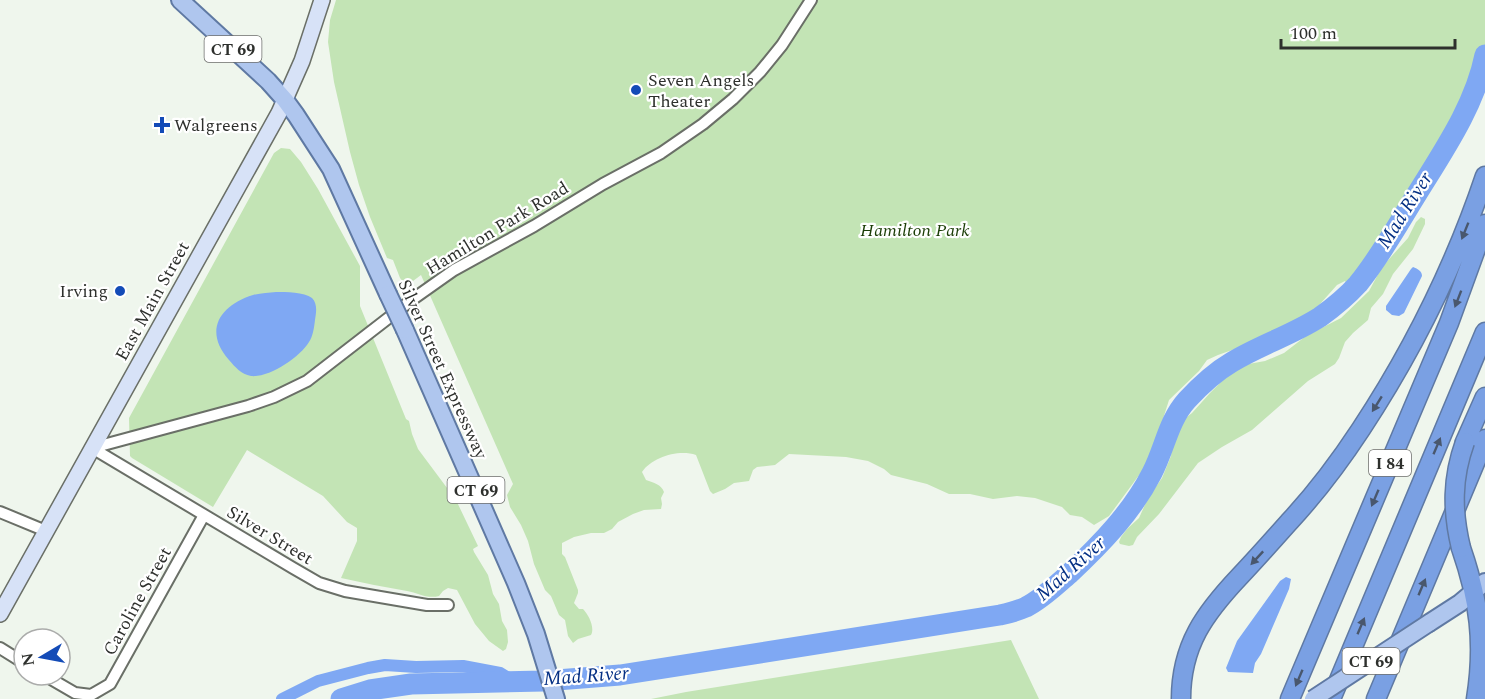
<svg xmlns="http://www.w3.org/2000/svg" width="1485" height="699" viewBox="0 0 1485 699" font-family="Spectral,serif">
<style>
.green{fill:#c3e4b5}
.water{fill:#7fa8f3}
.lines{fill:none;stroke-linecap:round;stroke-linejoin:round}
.canal{stroke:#7fa8f3;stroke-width:12}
.river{stroke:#7fa8f3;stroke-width:21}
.minor-casing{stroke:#6a6f67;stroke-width:14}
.secondary-casing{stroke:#6a6f67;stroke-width:18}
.primary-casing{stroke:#5f79a3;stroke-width:20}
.motorway-casing{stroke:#5f79a3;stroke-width:21}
.minor{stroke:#fff;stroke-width:10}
.secondary{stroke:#d7e2f7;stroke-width:15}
.primary{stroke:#afc6ee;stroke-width:16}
.motorway{stroke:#7aa0e3;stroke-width:18}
.primary-bridge-casing{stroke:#5f79a3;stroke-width:20;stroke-linecap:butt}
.motorway-bridge-casing{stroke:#5f79a3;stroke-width:21;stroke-linecap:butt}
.primary-bridge{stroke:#afc6ee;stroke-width:16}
.motorway-bridge{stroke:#7aa0e3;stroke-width:18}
.oneway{fill:#49576d}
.poi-dot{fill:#134bb7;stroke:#fff;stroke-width:2}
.labels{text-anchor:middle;stroke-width:4.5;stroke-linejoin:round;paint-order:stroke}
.shield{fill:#fff;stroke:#6d6e6c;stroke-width:1.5}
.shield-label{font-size:16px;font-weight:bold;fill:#2e302d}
.poi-label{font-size:18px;fill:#2e302d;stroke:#fff;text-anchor:start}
.street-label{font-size:18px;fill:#2e302d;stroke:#fff}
.park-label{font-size:18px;font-style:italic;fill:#1b3d06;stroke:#fff}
.water-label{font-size:20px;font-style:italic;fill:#053084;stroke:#fff}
</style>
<rect width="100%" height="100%" fill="#eff6ed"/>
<path class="green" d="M336 0H1485V76L1396 240C1383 259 1369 276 1351 291L1345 281 1337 285 1312 313 1302 317 1277 334 1218 355 1207 360 1199 371 1169 400 1156 441 1145 467 1109 516 1094 525 1082 517 1070 515 1062 507 1035 498 1017 496 993 499 970 494H949L927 484 891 475 884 469 868 461 846 457 789 454 775 465 757 467 753 470 749 481 734 483 725 489 713 494 710 491 696 455C679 449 652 457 642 472L646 480C654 483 661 484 664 492L661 498 662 504 661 509 644 510 633 514 618 522 612 529 604 533H591L574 537 562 543V554L565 557 578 590V593L574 603 579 609H583C589 615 595 628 591 635L578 639 573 643 568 636 565 620 559 615 551 596 545 590 534 564 528 541 521 525 510 507 507 495 513 484 421 275 409 284 404 283 400 278 393 260 387 258 370 217 359 185 350 152 334 82 328 42 330 20Z
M281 148 290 149 301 162 318 189 360 266V306L406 419 409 421 412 434 418 449 456 500 478 546 473 549 474 552 488 575 493 594 499 604 502 621 507 630 508 642 506 649 503 651 489 641 475 624 457 590 448 588 443 591 439 596C427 599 418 593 407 591 385 587 363 583 341 578L357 541V528L347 522 323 496 247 450 213 507 132 458 130 456 129 418 274 153Z
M1421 217 1425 219V224L1413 249 1393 274 1383 294 1371 308 1368 320 1353 333 1345 342 1339 358 1335 364 1308 381 1252 430 1222 447 1198 463 1159 514 1137 537 1133 545 1129 546 1120 544 1119 542 1121 537 1127 529 1139 518 1148 498 1162 478 1171 456 1173 433 1179 423 1192 413 1210 393 1234 369 1243 365 1265 361 1284 353 1306 336 1341 318 1369 291 1382 267 1408 238 1416 222Z
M1011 640 1039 699H651L686 692Z"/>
<path class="water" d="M1413 267C1418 269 1422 271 1422 276L1404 313 1399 316 1392 315 1386 310V306L1411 269Z
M276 292C286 292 304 292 312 298 318 304 316 313 315 320 314 328 313 336 309 342 300 357 269 378 251 376 241 374 235 367 229 360 203 331 220 305 253 295 261 293 269 293 276 292Z
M1286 577 1291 579 1289 589 1261 654 1255 663 1253 673 1228 672 1226 668 1237 641 1280 581Z"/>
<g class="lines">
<path class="canal" d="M282 699 318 681 368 668 385 665 416 667 463 666 500 673 515 682"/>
<path class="river" d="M341 699 370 690 411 684 544 681 620 675 1000 615C1009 613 1017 611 1026 607 1042 599 1055 586 1069 574 1101 544 1132 512 1152 473 1165 448 1168 421 1187 400 1200 386 1215 372 1232 362 1260 345 1292 335 1320 317 1334 307 1347 296 1358 284 1380 257 1397 226 1415 197 1442 153 1475 106 1485 55"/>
<g class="minor-casing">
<path id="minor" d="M92 448 248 406 274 397 307 381 413 299 454 270 534 226 603 184 661 153 703 124 733 99 760 72 782 45 811 0
M92 448 293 568 319 583 345 591 427 605H448
M0 512 46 531
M0 648 24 663
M44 675 75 693 91 695 110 684 204 515"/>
</g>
<g class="secondary-casing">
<path id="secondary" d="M0 614 279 113 302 61 322 0"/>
</g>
<g class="primary-casing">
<path id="primary" d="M180 0 268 81 285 100 296 115 331 169 388 294
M405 330 516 583 536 634 556 699
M1429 623 1460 603 1485 582"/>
</g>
<g class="motorway-casing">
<path id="motorway" d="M1465 442 1485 397
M1461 548C1479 600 1485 643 1476 699
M1181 699C1181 645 1205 613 1240 576 1257 558 1273 540 1289 522 1316 493 1340 461 1361 429 1413 350 1455 265 1485 176
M1290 699 1449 323 1485 224
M1331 699 1485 332
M1376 699 1485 439"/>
</g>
<use href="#minor" class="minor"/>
<use href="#secondary" class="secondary"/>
<use href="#primary" class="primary"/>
<use href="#motorway" class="motorway"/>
<g class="primary-bridge-casing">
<path id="primary-bridge" d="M388 294 405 330
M1313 699 1429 623"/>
</g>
<g class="motorway-bridge-casing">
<path id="motorway-bridge" d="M1461 548C1452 511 1452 478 1465 442"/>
</g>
<use href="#primary-bridge" class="primary-bridge"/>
<use href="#motorway-bridge" class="motorway-bridge"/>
</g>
<defs><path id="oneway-solid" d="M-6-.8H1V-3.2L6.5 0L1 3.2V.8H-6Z" transform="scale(1.5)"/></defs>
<g class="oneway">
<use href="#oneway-solid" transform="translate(1465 231) rotate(112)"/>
<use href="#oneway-solid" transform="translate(1458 299) rotate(111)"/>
<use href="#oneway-solid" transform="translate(1377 404) rotate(122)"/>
<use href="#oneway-solid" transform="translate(1437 446) rotate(-67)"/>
<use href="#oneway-solid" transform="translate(1375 498) rotate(113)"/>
<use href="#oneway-solid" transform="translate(1257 558) rotate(133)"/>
<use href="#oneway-solid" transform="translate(1422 587) rotate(-67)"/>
<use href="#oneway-solid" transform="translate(1361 626) rotate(-67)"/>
<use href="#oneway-solid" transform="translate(1299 678) rotate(113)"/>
</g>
<g class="poi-dot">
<circle cx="636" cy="90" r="6"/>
<path d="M159 116h6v6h6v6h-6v6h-6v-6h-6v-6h6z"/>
<circle cx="120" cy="291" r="6"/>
</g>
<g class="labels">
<g class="shield">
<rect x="204.5" y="36" width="57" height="26" rx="4.5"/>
<rect x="1369" y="450" width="42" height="26" rx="4.5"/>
<rect x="447.5" y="477" width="57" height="26" rx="4.5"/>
<rect x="1342.5" y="648" width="57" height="26" rx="4.5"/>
</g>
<g class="shield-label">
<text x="233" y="55">CT 69</text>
<text x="1390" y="469">I 84</text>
<text x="476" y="496">CT 69</text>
<text x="1371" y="667">CT 69</text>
</g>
<g class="poi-label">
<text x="648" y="86">Seven Angels<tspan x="648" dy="21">Theater</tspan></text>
<text x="174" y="131">Walgreens</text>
<text x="108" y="297" text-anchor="end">Irving</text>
</g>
<g class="street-label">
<text transform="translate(497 228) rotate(-31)" y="6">Hamilton Park Road</text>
<text transform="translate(152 301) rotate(-61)" y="6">East Main Street</text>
<text transform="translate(443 369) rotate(66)" y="6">Silver Street Expressway</text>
<text transform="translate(270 535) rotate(31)" y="6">Silver Street</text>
<text transform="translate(137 601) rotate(-61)" y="6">Caroline Street</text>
</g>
<g class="park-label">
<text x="915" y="236">Hamilton Park</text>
</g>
<g class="water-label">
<text transform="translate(1404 210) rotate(-58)" y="7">Mad River</text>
<text transform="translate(1070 568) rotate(-42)" y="7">Mad River</text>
<text transform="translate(586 675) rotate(-4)" y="7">Mad River</text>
</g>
</g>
<g transform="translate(42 657) rotate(260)"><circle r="28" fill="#ffffff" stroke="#abacab" stroke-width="1.5"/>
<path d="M0-4.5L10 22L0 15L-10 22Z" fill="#134bb7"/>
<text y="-9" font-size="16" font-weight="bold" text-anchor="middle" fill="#2e302d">N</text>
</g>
<path d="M1281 39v9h174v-9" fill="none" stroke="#2e302d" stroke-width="3"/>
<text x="1290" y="39" font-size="18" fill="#2e302d" stroke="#ffffff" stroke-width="4.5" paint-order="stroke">100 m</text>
</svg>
